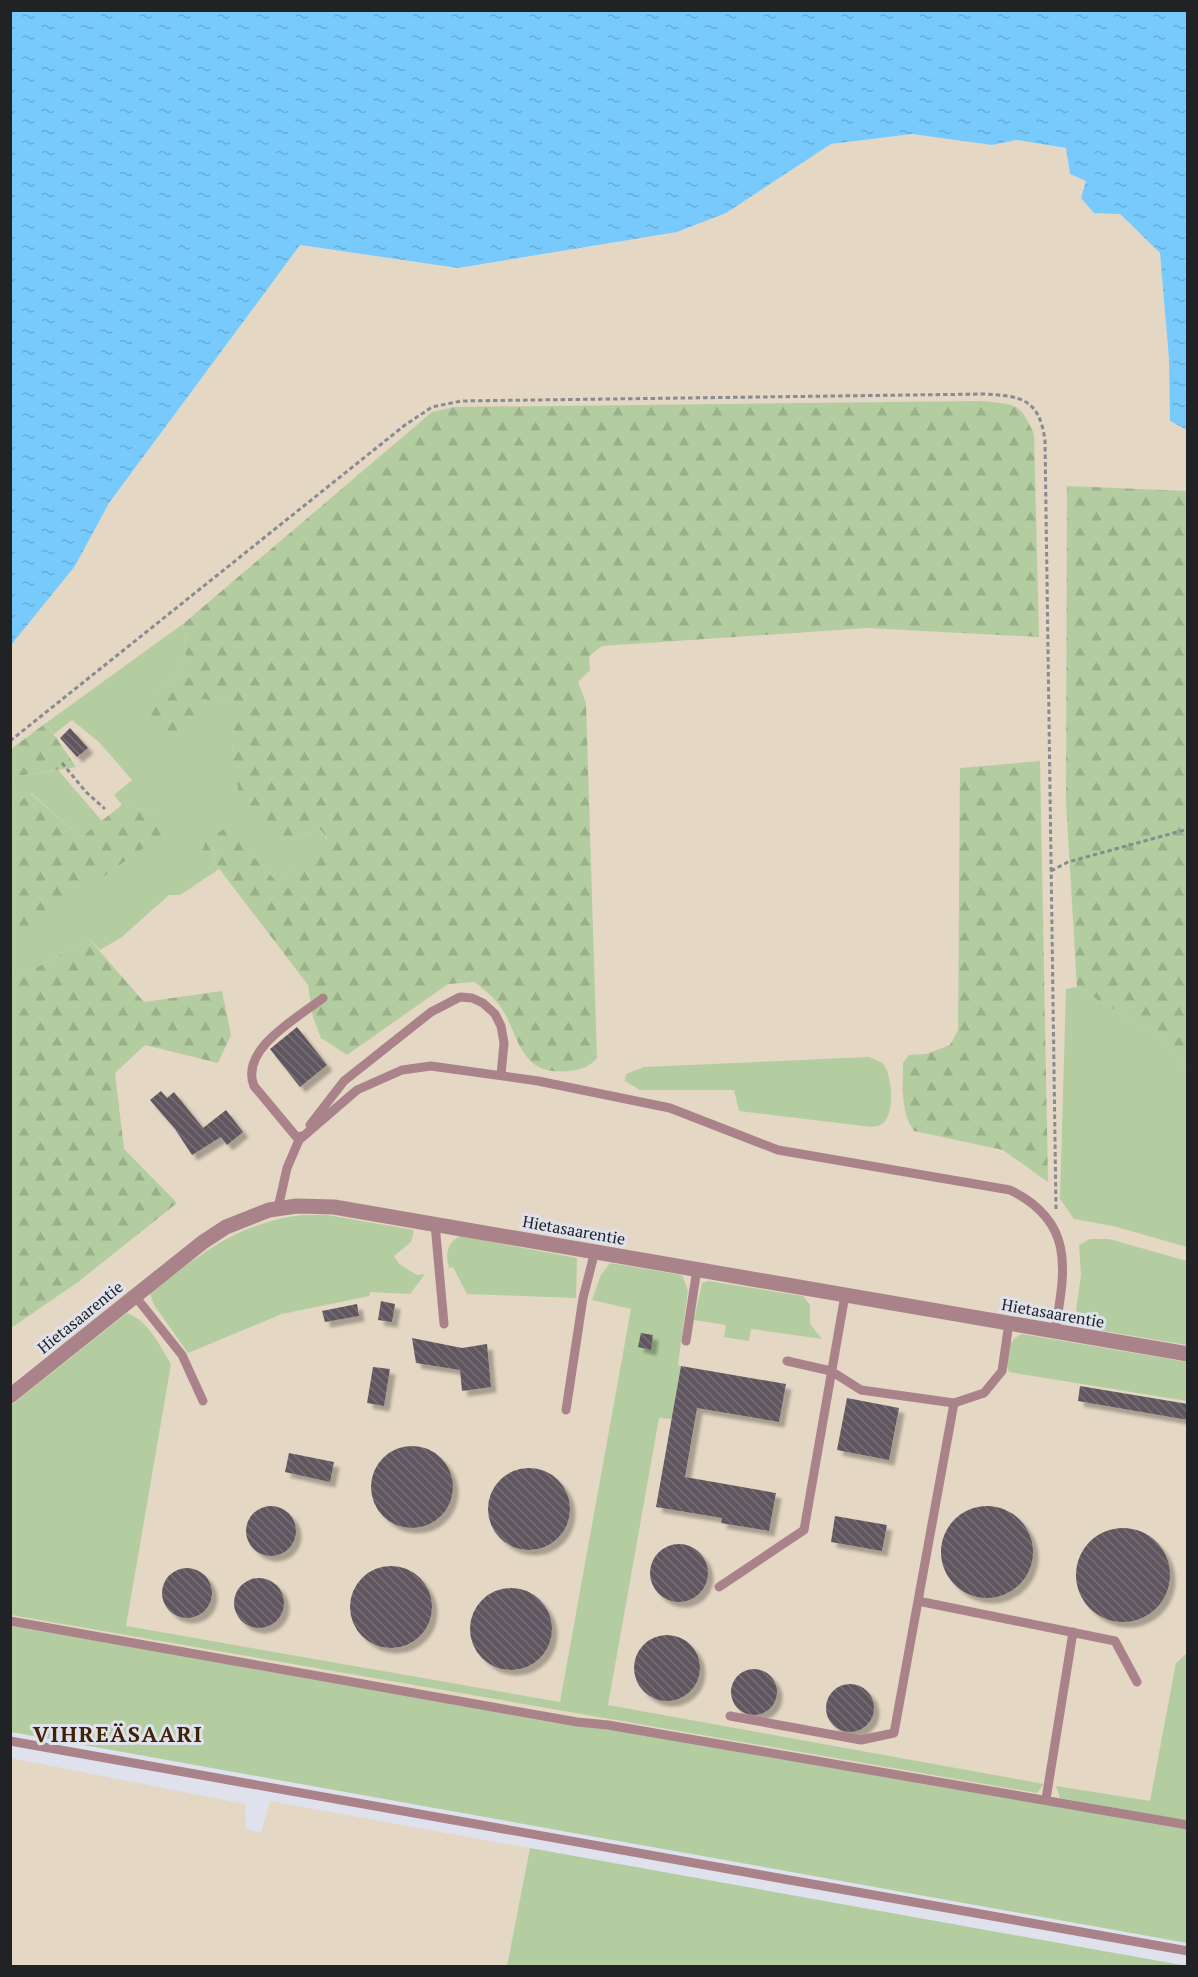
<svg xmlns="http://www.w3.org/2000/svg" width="1198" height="1977" viewBox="0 0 1198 1977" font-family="'PT Serif',serif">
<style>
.industrial{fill:#e4d7c3}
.grass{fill:#b3cda1}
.forest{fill:url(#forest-firs)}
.water{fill:url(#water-ripples)}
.building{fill:url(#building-back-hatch);filter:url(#shadow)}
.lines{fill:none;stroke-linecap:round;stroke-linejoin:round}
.path{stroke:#888b92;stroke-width:3;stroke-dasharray:4.5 3;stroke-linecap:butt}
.lane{stroke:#aa838a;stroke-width:9}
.street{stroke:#aa838a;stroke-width:15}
.labels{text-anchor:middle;stroke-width:6;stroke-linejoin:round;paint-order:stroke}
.street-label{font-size:16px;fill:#212226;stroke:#dfe2ed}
.district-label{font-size:22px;font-weight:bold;letter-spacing:1.5px;fill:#402306;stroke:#dfe2ed}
</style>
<defs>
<pattern id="forest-firs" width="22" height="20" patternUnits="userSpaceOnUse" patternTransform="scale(1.5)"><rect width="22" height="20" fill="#b3cda1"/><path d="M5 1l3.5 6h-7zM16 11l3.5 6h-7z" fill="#9ab08a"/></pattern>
<pattern id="water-ripples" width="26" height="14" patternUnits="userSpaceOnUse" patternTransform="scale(1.5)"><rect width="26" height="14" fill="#77cafb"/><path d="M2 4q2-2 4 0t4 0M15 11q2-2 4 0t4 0" fill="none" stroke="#67add7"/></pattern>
<pattern id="building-back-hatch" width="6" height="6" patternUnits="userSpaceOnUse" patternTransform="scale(1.5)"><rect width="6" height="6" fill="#61575e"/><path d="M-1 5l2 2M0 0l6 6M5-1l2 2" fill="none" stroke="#787076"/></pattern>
<filter id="shadow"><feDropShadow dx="5.5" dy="5.5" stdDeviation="1.5" flood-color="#0004"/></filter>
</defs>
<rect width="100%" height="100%" fill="#dfe2ed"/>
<path class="industrial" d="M912 134 992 145 1017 140 1066 148 1070 174 1086 181 1160 253 1169 359 1170 421 1187 430V1854L11 1659 10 645 75 566 109 503 300 245 458 268 677 232 726 213 831 144Z
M11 1758 245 1804 246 1829 261 1833 270 1801 530 1848 507 1966H11Z"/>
<path class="grass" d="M183 624C191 661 183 674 152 696L202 699 236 705 232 753 287 841 320 829 327 839 276 881 249 852V832L203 852 217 850 214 862 219 869 180 895H169L122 937 100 950 89 939 23 975 11 970V941L157 814 122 805 114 795 132 780 100 743 72 720 54 734 46 723Z
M58 770 102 821 81 837 31 793 11 808V777Z
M1077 987 1163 1040 1187 1070V1247L1113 1226 1074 1219 1060 1199 1066 989Z
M869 1057C873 1059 878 1060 882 1063 892 1072 894 1106 887 1118 883 1125 879 1126 872 1127L739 1111 734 1090H640L625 1081 626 1074 644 1067Z
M302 1215H327L414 1230 411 1242 394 1256 399 1264 417 1275 425 1274 410 1294 371 1292 369 1296 282 1314 188 1353 154 1305 150 1293C202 1254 234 1224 302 1215Z
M460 1236 577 1258 576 1298 467 1294 453 1267 449 1268C445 1255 447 1243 460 1236Z
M1090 1239H1109L1187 1261V1345L1092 1329 1076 1310 1081 1275 1079 1245Z
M610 1263 682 1275 688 1290 678 1365 681 1366 672 1419 659 1418 608 1705 1044 1784 1037 1793 11 1615 10 1406 127 1313C149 1321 159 1345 171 1364L126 1626 560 1702 631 1309 592 1300 601 1275Z
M708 1281 803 1296 810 1305V1324L822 1339 751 1329 749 1341 724 1337 726 1325 694 1320 702 1283Z
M1022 1334 1187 1362V1401L1009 1372C1004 1358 1007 1340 1022 1334Z
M10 1626 1187 1827V1943L11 1732Z
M1187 1653V1821L1060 1798 1056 1786 1150 1801 1176 1663Z
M530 1848 1187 1966H507Z"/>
<path class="forest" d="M983 401C1017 405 1019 402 1034 434L1039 637 867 628 602 646 589 656 590 670 578 682 586 703 597 1058C589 1067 581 1070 569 1071 515 1077 521 1030 496 1001 490 994 482 988 475 982L448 984 347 1055 321 1038 313 1017 308 985 214 862 217 850 202 852 206 840 229 826 249 832V852L276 881 327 838 320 829 287 841 272 837 241 806 232 753 235 705 202 699 190 729 146 740 152 696C183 674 191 661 183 624L432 412 454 407Z
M1067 486 1187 491V1070L1163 1040 1077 987 1066 802Z
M46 723 76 767 11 777V749Z
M1040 761 1048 1182 1003 1150 914 1131C900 1111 903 1087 903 1063L909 1055 926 1054 950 1045 958 1030 960 768Z
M30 793 81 837 122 805 157 814 161 836 12 941 11 944V808Z
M89 939 144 1002 222 991 231 1035 218 1063 145 1045 115 1073 124 1149 177 1203 78 1282 11 1328V970L23 975Z"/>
<path class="water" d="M11 10 1187 11V430L1170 421 1169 359 1160 253 1120 214 1094 213 1081 198 1086 181 1070 174 1066 148 1017 140 992 145 912 134 831 144 726 213 677 232 458 268 300 245 109 503 75 566 11 645Z"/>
<path class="building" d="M70 728 88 748 77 757 60 738Z
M297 1027 327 1065 300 1087 270 1049Z
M161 1091 167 1098 174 1092 203 1128 226 1110 243 1132 227 1145 221 1137 192 1155 175 1129 150 1100Z
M381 1301 395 1304 392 1322 378 1320Z
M357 1304 359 1316 325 1322 322 1311Z
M641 1333 653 1335 651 1350 638 1347Z
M412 1338 462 1348 487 1344 491 1387 462 1391 460 1370 416 1363Z
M681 1366 786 1384 779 1422 697 1408 685 1477 776 1493 769 1531 721 1523 722 1518 656 1507Z
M373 1367 390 1369 384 1406 367 1403Z
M1080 1386 1188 1404V1420L1078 1401Z
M847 1398 899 1408 889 1460 837 1450Z
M371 1487a41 41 0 1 1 82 0a41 41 0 1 1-82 0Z
M289 1453 334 1462 330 1482 285 1472Z
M488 1509a41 41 0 1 1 82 0a41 41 0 1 1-82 0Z
M246 1531a25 25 0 1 1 50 0a25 25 0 1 1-50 0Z
M941 1552a46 46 0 1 1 92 0a46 46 0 1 1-92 0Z
M835 1516 887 1525 882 1551 831 1542Z
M1076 1575a47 47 0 1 1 94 0a47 47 0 1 1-94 0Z
M650 1573a29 29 0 1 1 58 0a29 29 0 1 1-58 0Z
M350 1607a41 41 0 1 1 82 0a41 41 0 1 1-82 0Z
M162 1593a25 25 0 1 1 50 0a25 25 0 1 1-50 0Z
M234 1603a25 25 0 1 1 50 0a25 25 0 1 1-50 0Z
M470 1629a41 41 0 1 1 82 0a41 41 0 1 1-82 0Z
M634 1668a33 33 0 1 1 66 0a33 33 0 1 1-66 0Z
M731 1692a23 23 0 1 1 46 0a23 23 0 1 1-46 0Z
M826 1708a24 24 0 1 1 48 0a24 24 0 1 1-48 0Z"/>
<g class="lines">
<path class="path" d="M10 741 405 425 432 407 461 401 984 394C1022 396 1039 399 1045 440L1056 1210
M62 763 86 792 105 809
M1051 871 1068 862 1188 829"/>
<path class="lane" d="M310 1125 344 1081 431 1012 460 997 472 998 483 1003 495 1014 501 1026 504 1043 501 1075
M301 1136 299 1140 254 1086C239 1049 299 1017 323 998
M278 1208 287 1168 299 1140 357 1090 402 1070 431 1066 538 1081 670 1108 778 1150 1010 1190C1076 1222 1065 1271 1055 1331
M435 1224 444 1324
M135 1296 182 1355 203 1401
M686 1341 697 1269
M787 1361 831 1371 861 1390 954 1403
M566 1410 583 1298 595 1251
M719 1587 804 1530 845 1295
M918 1601 1115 1641 1137 1682
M10 1621 577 1722 608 1725 1188 1825
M730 1716 861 1740 894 1733 954 1403 984 1393 1002 1371 1009 1323
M10 1741 1188 1951
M1046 1799 1073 1632"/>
<path class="street" d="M10 1396 203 1242 226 1227 269 1210 297 1206 334 1207 1188 1354"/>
</g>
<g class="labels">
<g class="street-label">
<text transform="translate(574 1230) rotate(10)" y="6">Hietasaarentie</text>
<text transform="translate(1053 1313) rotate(10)" y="6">Hietasaarentie</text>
<text transform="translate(80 1317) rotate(-39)" y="6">Hietasaarentie</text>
</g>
<g class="district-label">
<text x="118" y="1742">VIHREÄSAARI</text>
</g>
</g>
<rect width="1198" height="1977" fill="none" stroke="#212226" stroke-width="24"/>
</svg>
